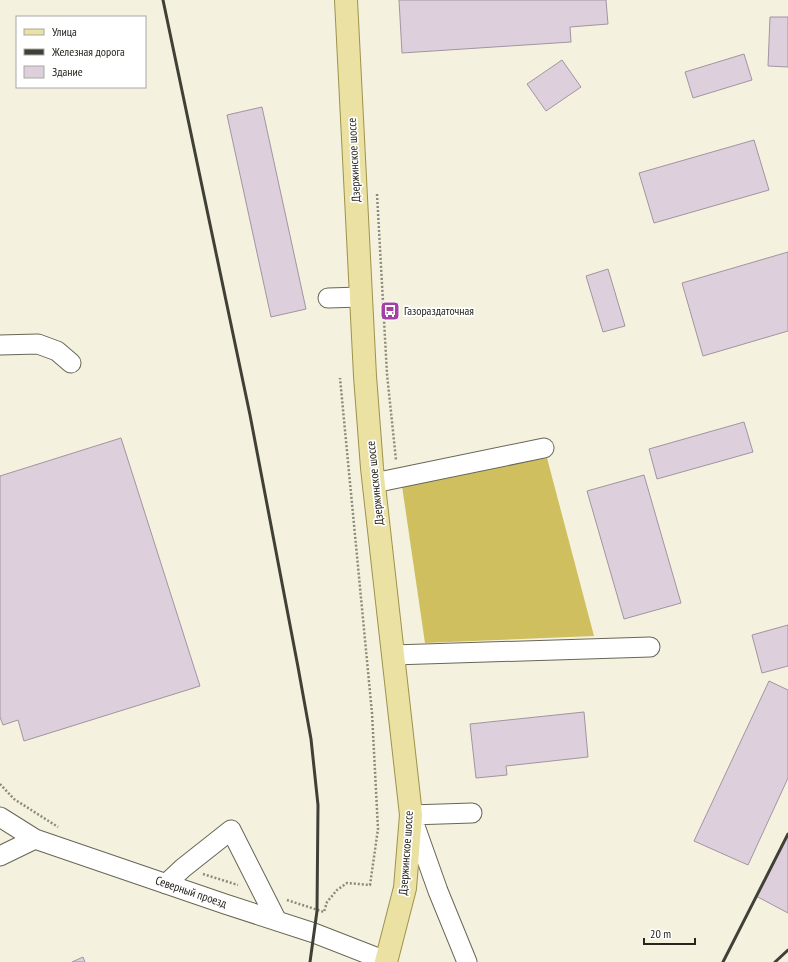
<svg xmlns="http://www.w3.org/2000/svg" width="788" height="962" viewBox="0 0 788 962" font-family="'PT Sans Narrow',sans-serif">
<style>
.forest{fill:#cfbf5e}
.building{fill:#decfdd;stroke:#a294a1}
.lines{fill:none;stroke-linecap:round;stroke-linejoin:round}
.minor-casing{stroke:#696656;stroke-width:21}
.major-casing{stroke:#9e924c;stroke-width:24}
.path{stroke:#8c8a7d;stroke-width:2.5;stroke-dasharray:2 2;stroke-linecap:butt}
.minor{stroke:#fff;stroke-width:19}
.major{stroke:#ebe1a3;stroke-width:22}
.rail{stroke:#414037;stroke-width:3}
.labels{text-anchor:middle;stroke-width:3.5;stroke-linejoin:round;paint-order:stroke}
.street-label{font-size:12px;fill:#26251e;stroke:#fff}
.poi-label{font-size:12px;fill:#26251e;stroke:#fff;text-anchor:start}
</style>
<rect width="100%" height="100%" fill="#f4f1de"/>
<path class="forest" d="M547 458 594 636 425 643 402 486Z"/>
<path class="building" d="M399 0H606L608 24 570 27 571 42 402 53Z
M770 17H788V67L768 66Z
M744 54 752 80 693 98 685 72Z
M562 60 581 87 546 111 527 84Z
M262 107 306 309 271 317 227 115Z
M754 140 769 190 654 223 639 173Z
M788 252V331L703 356 682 283Z
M608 269 625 326 603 332 586 276Z
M744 422 753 452 657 479 649 449Z
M121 438 200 686 24 741 18 720 3 725 0 717V476Z
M644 475 681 603 624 619 587 491Z
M788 625V666L762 673 752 635Z
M769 681 788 690V778L748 865 694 841Z
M584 712 588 757 506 766 507 775 476 778 470 724Z
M788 835V913L756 896Z
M83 957 85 962H72Z"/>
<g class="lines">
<g class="minor-casing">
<path id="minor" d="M328 298 361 297
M0 345 38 344 57 351 71 363
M374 483 544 448
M393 655 650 647
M0 817 35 839 225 904 314 933 386 961
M0 856 35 839
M166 884 183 868 231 830 277 921
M467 962 438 891 411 815 472 813"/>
</g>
<g class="major-casing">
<path id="major" d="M346 0 365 376 372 468 411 815 405 888 386 962"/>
</g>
<path class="path" d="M377 194 387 374 396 460
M0 784 14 799 58 827
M203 874 238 885
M287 900 324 912 327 902 337 890 347 883 370 885 378 829 372 713 340 378"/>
<use href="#minor" class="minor"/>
<use href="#major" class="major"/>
<path class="rail" d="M163 0 250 415 298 667 311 739 318 805 317 911 310 962
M723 962 788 834
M775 962 788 950"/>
</g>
<defs>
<g id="bus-square" transform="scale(1)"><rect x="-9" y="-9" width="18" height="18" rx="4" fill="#a440a5" stroke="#fff"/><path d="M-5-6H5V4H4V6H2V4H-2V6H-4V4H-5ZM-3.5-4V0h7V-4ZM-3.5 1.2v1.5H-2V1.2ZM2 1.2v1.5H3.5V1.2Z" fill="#fff"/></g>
</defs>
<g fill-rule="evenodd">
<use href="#bus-square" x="390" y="311"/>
</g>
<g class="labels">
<g class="street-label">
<text transform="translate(354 160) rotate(-93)" y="4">Дзержинское шоссе</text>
<text transform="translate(375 483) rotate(-96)" y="4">Дзержинское шоссе</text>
<text transform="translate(406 853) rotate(-86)" y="4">Дзержинское шоссе</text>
<text transform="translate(191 892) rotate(19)" y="4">Северный проезд</text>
</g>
<g class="poi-label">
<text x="404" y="315">Газораздаточная</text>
</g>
</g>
<rect x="16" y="16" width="130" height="72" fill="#ffffff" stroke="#a8a8a5"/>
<rect x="24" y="29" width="20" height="6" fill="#ebe1a3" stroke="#a8a8a5"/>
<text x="52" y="36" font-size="12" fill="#26251e">Улица</text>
<rect x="24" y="49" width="20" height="6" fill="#414037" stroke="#a8a8a5"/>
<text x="52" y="56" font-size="12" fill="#26251e">Железная дорога</text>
<rect x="24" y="66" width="20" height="12" fill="#decfdd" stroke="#a8a8a5"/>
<text x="52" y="76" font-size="12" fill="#26251e">Здание</text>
<path d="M644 938v6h51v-6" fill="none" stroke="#26251e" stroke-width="2"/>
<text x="650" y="938" font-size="12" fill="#26251e" stroke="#ffffff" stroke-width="3" paint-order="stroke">20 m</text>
</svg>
